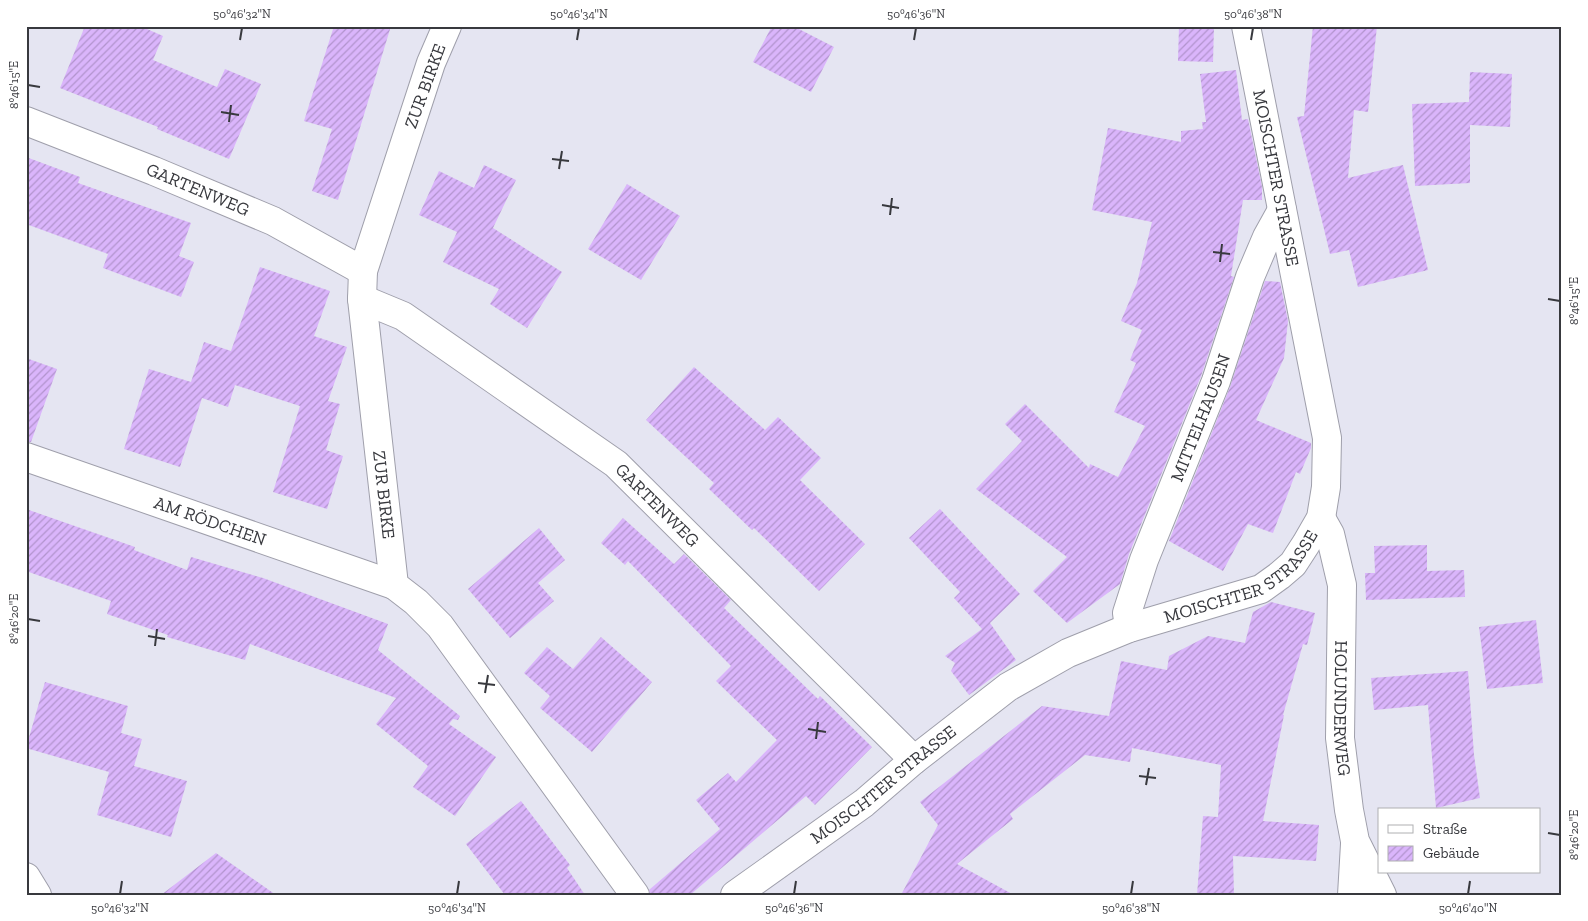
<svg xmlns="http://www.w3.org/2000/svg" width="1588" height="921" viewBox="0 0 1588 921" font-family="'Zilla Slab',serif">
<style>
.building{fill:url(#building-hatch)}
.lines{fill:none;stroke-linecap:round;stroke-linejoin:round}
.minor-casing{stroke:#9f9fab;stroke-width:30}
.minor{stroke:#fff;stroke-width:28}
.ticks{fill:none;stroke:#38393e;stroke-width:2}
.labels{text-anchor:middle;stroke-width:4.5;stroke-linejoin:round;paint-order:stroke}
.street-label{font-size:18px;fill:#38393e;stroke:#fff}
.neatline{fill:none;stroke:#38393e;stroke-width:2}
.ticks-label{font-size:12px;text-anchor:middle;fill:#38393e}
</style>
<defs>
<pattern id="building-hatch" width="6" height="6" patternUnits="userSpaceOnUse" patternTransform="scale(1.25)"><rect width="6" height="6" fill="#dab5fb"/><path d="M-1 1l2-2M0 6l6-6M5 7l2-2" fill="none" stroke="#b294cd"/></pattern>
</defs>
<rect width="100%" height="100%" fill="#e5e5f2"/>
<path class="building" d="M85 26H140L163 36 153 60 217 87 225 69 261 84 229 159 157 129 158 127 60 88Z
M334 26H391L338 200 312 191 332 129 304 121Z
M772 26H793L834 47 811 92 753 62Z
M1179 26H1214L1213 62 1178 61Z
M1313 26H1377L1368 112 1354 110 1348 178 1403 165 1428 270 1358 287 1349 250 1330 254 1297 117 1304 116Z
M1236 70 1242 120 1248 119 1262 187V200H1243L1231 276 1234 277 1201 376 1129 554 1120 584 1067 623 1033 591 1067 557 976 489 1022 441 1005 424 1025 404 1089 468 1090 464 1118 477 1145 426 1114 412 1136 363 1130 360 1142 330 1121 321 1137 283 1152 222 1092 210 1108 128 1181 142V131L1203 129 1202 122H1206L1200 74Z
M1470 72 1512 74 1510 127 1470 125V183L1415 186 1412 104 1469 102Z
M26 157 80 177 78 183 191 223 179 256 194 262 181 297 103 268 108 254 26 224Z
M484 165 516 180 493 228 562 272 527 328 490 304 499 289 443 262 457 232 419 215 439 171 474 188Z
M627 184 680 216 641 280 588 249Z
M260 267 330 291 314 336 347 347 328 401 340 404 326 450 343 456 327 509 273 492 300 406 235 385 228 407 202 398 180 467 124 449 149 369 191 382 204 342 231 351Z
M1265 281 1280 282 1288 321 1284 358 1256 420 1311 443V448L1300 474 1296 472 1273 533 1248 524 1223 571 1169 541 1230 387Z
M26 358 57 369 31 442H26Z
M694 367 765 430 778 417 821 458 800 480 865 544 819 591 754 528 752 530 709 489 714 483 646 420Z
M26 509 135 547 134 550 187 570 191 557 263 578 388 624 378 650 460 716 458 720 453 719 449 724 496 757 455 816 413 787 428 766 376 724 396 698 250 644 245 660 167 637 168 635 107 614 111 601 26 571Z
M940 509 1020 594 990 623 1016 660 969 695 951 671 955 663 945 656 982 629 954 598 960 592 909 538Z
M623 518 674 564 684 554 731 600 724 608 818 699 820 696 872 747 815 805 806 796 690 895H650L649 890 720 829 696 800 728 773 736 782 777 740 716 681 731 666 628 561 625 565 601 543Z
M539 528 565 560 538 583 554 601 510 638 468 589Z
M1427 545V571L1464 570 1465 597 1366 600 1365 573H1375L1374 546Z
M1271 602 1315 613 1307 645 1303 644 1283 715H1284L1263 821 1319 825 1316 861 1233 856 1234 895H1197L1203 816 1218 817 1221 765 1132 748 1130 762 1085 755 1010 814 1013 819 957 864 1014 895H901L938 825 920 802 1042 706 1109 716 1121 661 1167 670 1169 656 1208 636 1245 643 1253 612Z
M1536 620 1543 683 1487 689 1479 627Z
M601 637 652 682 592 752 540 708 550 696 524 673 547 647 573 669Z
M1468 671 1474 755 1480 798 1436 808 1428 705 1374 710 1371 678Z
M45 682 128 706 121 733 142 739 134 766 187 781 171 837 97 815 109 772 26 748Z
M521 801 570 865 567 868 585 895H505L466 844Z
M216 853 276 895H161Z"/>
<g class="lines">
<g class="minor-casing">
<g id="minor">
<path id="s1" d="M447 26 431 63 363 271 362 299 394 585 416 602 440 626 635 895"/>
<path id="s2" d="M26 121 154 171 273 221 363 271"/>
<path id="s3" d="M362 299 403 316 616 464 914 760"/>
<path id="s4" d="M26 457 394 585"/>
<path id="s5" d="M1321 518 1330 534 1342 585 1340 738 1349 810 1355 841 1382 895"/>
<path id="s6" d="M1129 628 1127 613 1144 560 1216 381 1250 277 1267 237 1282 210"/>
<path d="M26 877 37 895"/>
<path id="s7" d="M735 895 864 803 914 760 1008 687 1068 653 1129 628 1261 589 1279 576 1293 564 1306 544 1321 518 1326 487 1327 438 1246 26"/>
<path d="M1352 895 1355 844"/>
</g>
</g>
<use href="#minor" class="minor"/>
</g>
<path class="ticks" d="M240 40 242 28M577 40 579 28M914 40 916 28M1251 40 1253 28M28 85 40 87M221 112 239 115M229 122 231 105M552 159 569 161M559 169 562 151M882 205 899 208M890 215 892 198M1213 252 1230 254M1220 262 1222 244M1548 299 1560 301M28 619 40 621M148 636 165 639M155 646 157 629M478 683 495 685M485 693 488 675M808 729 826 732M816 739 818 722M1139 776 1156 778M1146 785 1149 768M1548 833 1560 835M120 894 122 881M457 894 459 881M794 894 796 881M1131 894 1133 881M1468 894 1470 881"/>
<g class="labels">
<g class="street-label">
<text transform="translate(425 86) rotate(-70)" y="6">ZUR BIRKE</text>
<text transform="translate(1276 178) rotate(79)" y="6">MOISCHTER STRASSE</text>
<text dy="6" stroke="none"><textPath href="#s2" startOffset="185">GARTENWEG</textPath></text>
<text dy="6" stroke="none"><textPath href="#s6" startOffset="224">MITTELHAUSEN</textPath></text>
<text dy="6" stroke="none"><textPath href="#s1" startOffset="484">ZUR BIRKE</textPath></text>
<text dy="6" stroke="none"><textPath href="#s3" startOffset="362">GARTENWEG</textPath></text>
<text dy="6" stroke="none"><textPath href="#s4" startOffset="195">AM RÖDCHEN</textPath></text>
<text dy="6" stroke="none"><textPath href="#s7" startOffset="605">MOISCHTER STRASSE</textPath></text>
<text dy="6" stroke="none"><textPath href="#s5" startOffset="194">HOLUNDERWEG</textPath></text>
<text dy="6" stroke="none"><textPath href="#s7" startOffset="185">MOISCHTER STRASSE</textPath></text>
</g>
</g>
<rect width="1588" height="921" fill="none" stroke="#ffffff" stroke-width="55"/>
<rect x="1378" y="808" width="162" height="65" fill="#ffffff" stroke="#afb0b2"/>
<rect x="1388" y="825" width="25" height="8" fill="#ffffff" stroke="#afb0b2"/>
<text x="1423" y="834" font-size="15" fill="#38393e">Straße</text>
<rect x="1388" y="846" width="25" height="15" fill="url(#building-hatch)" stroke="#afb0b2"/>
<text x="1423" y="858" font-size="15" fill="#38393e">Gebäude</text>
<rect x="28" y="28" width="1532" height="866" class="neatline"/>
<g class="ticks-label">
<text x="242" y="18">50°46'32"N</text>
<text x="579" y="18">50°46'34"N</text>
<text x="916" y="18">50°46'36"N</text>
<text x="1253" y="18">50°46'38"N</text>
<text transform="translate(14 85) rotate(-90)" y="4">8°46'15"E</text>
<text transform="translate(1574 301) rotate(-90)" y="4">8°46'15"E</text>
<text transform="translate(14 619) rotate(-90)" y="4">8°46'20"E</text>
<text transform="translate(1574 835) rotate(-90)" y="4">8°46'20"E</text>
<text x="120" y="912">50°46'32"N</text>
<text x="457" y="912">50°46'34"N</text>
<text x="794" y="912">50°46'36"N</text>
<text x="1131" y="912">50°46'38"N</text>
<text x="1468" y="912">50°46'40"N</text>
</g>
</svg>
